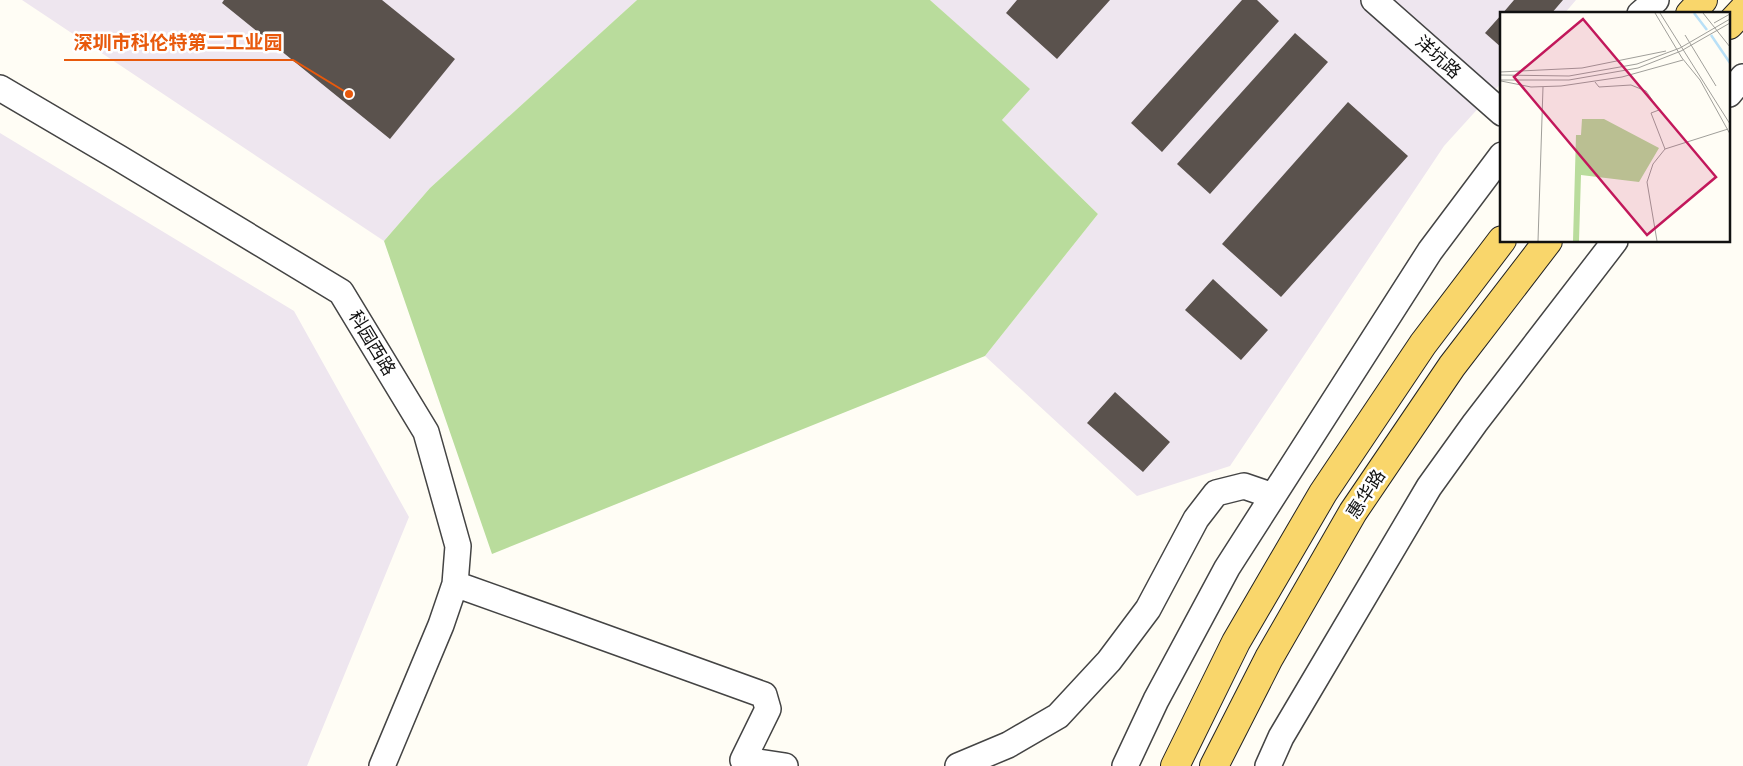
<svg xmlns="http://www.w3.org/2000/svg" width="1743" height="766" viewBox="0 0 1743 766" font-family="Merriweather,'Noto Sans SC',serif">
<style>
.industrial{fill:#eee6ef}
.forest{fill:#b9dc9c}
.building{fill:#5a524d}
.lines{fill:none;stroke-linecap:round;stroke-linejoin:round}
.minor-casing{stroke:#444;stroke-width:28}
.major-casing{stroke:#222;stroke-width:30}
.minor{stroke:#fff;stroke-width:25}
.major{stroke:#f9d66b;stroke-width:28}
.labels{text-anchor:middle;stroke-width:5;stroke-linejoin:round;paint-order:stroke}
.street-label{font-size:18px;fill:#111;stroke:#fff}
.inset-river{fill:none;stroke:#b9e0f7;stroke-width:2.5}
.inset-road{fill:none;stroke:#a09f9a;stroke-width:1}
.view{fill:#c2185b;fill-opacity:0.15;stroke:#c2185b;stroke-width:2.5}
.inset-edge{fill:none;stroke:#111;stroke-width:2.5}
.leader{fill:none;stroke:#e8590c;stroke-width:2}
.callout-dot{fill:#e8590c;stroke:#fff;stroke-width:2}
.callout-label{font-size:19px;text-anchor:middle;font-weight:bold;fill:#e8590c;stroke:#fff;stroke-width:5;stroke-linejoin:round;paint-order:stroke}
</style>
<rect width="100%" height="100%" fill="#fffdf5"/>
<path class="industrial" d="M22 0H637L430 188 384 241Z
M930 0H1576L1564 14H1502V82L1444 146 1230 466 1137 496 985 356 1098 214 1002 120 1029 89Z
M0 133 294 311 409 517 307 766H0Z"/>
<path class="forest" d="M637 0H930L1030 89 1002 120 1098 214 985 356 492 554 384 241 430 188Z"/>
<path class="building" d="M224 0H382L455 59 390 139 222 3Z
M1017 0H1110L1057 59 1006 13Z
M1242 0H1257L1279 21 1162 152 1131 123Z
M1514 0H1563L1551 14H1502Z
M1502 14V48L1485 33Z
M1295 33 1328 62 1210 194 1177 164Z
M1348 102 1408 156 1281 297 1222 244Z
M1213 279 1268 330 1241 360 1185 310Z
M1115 392 1170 442 1143 472 1087 423Z"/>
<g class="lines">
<g class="minor-casing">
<path id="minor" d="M1374 0 1502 113
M1640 14 1656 0
M0 88 119 158 341 292 426 432 458 546 455 584 441 625 382 766
M1729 94 1743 77
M455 584C558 621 661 657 764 695L768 709 743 760 785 766
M958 766 1008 745 1058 716 1109 661 1148 609 1196 519 1216 493 1244 486 1273 496
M1125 766 1156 700 1227 568 1430 251 1502 155
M1268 766 1281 737 1429 487 1475 423 1615 241"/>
</g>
<g class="major-casing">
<path id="major" d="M1690 14 1703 0
M1729 25 1743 10
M1175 766 1236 642 1323 493 1423 344 1502 240
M1214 766 1269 658 1353 512 1452 366 1548 241"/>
</g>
<use href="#minor" class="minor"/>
<use href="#major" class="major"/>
</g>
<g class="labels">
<g class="street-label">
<text transform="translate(1438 57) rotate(42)" y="6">洋坑路</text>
<text transform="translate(372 343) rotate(59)" y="6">科园西路</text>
<text transform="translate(1366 494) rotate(-57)" y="6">惠华路</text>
</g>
</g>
<g transform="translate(1500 12)">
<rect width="230" height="230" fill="#fffdf5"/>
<path d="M82 107H104L159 136 139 170 81 163 79 229H73L76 123H81Z" fill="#b9dc9c"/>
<path class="inset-river" d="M194 1 207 18M211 23 230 51"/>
<path class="inset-road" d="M155 1 182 46 200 68 230 122M160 1 230 112M203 1 230 35M214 11 230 2M185 23 216 74M0 60 82 56 166 39M0 63 69 64 137 52 180 36 230 7M0 68H69L138 56 181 39 230 11M1 69 31 75 61 74 122 65 183 48M95 70 99 75 131 73 146 79 159 98 151 101 165 137M38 229 43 75M157 229 147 170 153 152 165 137 228 117"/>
<path class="view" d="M83 7 216 165 147 223 14 65Z"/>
<rect width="230" height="230" class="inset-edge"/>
</g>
<path class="leader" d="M349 94L293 60H64"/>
<circle class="callout-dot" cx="349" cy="94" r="5"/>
<g class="callout-label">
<text x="178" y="49">深圳市科伦特第二工业园</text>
</g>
</svg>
